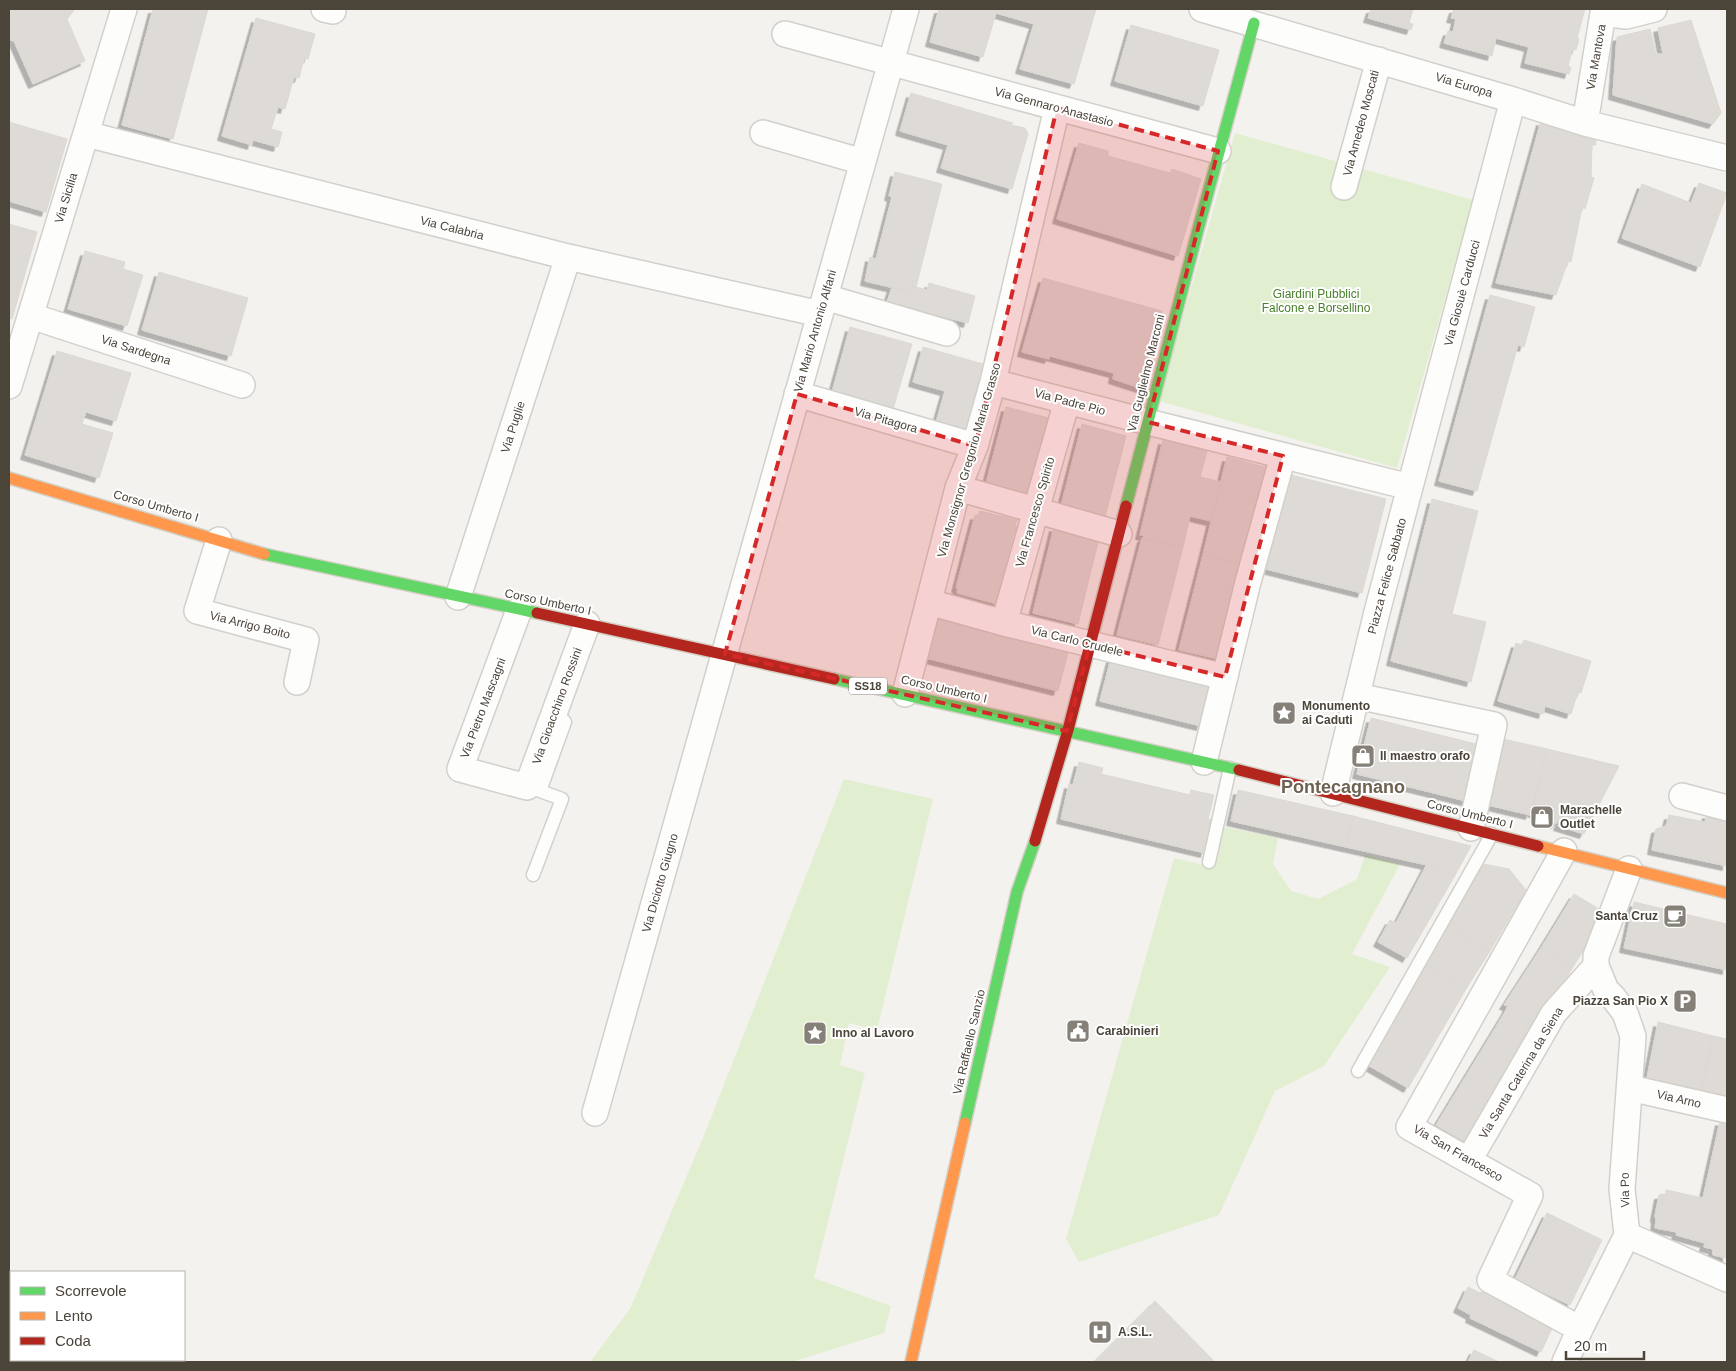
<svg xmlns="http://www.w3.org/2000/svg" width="1736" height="1371" viewBox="0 0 1736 1371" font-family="Arial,sans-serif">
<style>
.green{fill:#e1eecf}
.building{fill:#dedbd6;stroke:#dcd9d4;filter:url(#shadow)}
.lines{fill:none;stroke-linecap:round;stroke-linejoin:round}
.lane-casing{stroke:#d2d0cb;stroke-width:15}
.street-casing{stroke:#d2d0cb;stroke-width:28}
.fast-casing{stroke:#d3cfc5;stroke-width:14}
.slow-casing{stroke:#d3cfc5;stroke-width:14}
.jam-casing{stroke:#d3cfc5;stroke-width:14}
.lane{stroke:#fdfdfc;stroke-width:12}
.street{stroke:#fdfdfc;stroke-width:25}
.fast{stroke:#63d668;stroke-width:11}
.slow{stroke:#ff974d;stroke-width:11}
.jam{stroke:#b3261e;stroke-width:11}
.marked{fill:#d62828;fill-opacity:0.2;stroke:#d62828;stroke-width:4;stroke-dasharray:10 6;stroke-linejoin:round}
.labels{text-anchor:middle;stroke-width:4;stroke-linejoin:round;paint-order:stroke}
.shield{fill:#fff;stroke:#817c74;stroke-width:1}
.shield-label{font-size:11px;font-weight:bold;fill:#4b4439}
.street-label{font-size:12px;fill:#4b4439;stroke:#fff}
.park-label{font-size:12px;fill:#4a7f2a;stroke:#fff}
.poi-label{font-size:12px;font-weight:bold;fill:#4b4439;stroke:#fff;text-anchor:start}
.district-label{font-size:18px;font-weight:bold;fill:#6e6250;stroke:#fff}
</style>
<defs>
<filter id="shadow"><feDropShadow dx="-4.5" dy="4.5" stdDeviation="0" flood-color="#0004"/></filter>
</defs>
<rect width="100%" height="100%" fill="#f4f2ee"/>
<path class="green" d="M1235 133 1473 200 1397 468 1159 401Z
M844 779 933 799 877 1030 849 1023 840 1065 865 1073 814 1278 891 1306 884 1333 792 1362H590L630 1309 703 1138Z
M1213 825 1278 838 1273 864 1291 891 1318 899 1357 879 1365 855 1400 864 1352 954 1390 967 1324 1066 1275 1091 1219 1215 1079 1262 1066 1239 1174 858 1204 865Z"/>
<path class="building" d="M9 9H75L67 19 85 61 33 84 14 41 9 40Z
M153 9H208L173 139 122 125Z
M939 9H1096L1074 84 1020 69 1034 24 996 13 983 57 930 42Z
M1371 9H1413L1409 23 1413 24 1411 30 1368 18Z
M1454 9H1585L1577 38 1579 39 1576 50 1572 49 1568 67H1571L1569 74 1525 63 1529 47 1496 38 1492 56 1444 43 1448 31 1453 32 1456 19 1451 18Z
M256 18 315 34 308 59 304 58 299 78 294 77 285 109 278 107 271 129 282 132 278 147 253 140 252 145 222 136Z
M1691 20 1721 113 1713 124 1613 95 1617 37 1650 29 1656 54H1663L1658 28Z
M1131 25 1219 50 1203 106 1115 81Z
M911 93 1013 123 1011 125 1025 128 1028 134 1012 189 941 168 948 145 900 131Z
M1541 121 1595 136 1596 145H1592L1591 177 1594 178 1585 209 1582 207 1571 262 1568 261 1556 295 1496 283Z
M9 122 67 139 46 212 9 201Z
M1079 143 1108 151V156L1170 173 1172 169 1201 179 1178 256 1057 219Z
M895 172 942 184 916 287 912 286 911 292 865 281 870 257 876 259 892 197 889 196Z
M1699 183 1727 193 1700 267 1622 238 1642 184 1691 203Z
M9 224 37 232 12 319 9 318Z
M85 251 125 262 123 269 143 275 127 326 68 309Z
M159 272 248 298 231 356 142 330Z
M1043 278 1162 311 1141 388 1113 379 1114 373 1050 356 1049 359 1022 352Z
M929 283 975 296 968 323 887 302 892 287 911 292 912 286 927 290Z
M1490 295 1535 307 1524 347 1518 345 1477 491 1439 481Z
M850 327 912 344 892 413 831 396Z
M923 347 990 366 970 436 935 426 945 391 913 382Z
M57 351 131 373 116 421 86 412 82 424 113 433 99 478 25 455Z
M1006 407 1049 418 1027 501 984 491Z
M1082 424 1126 436 1104 521 1060 510Z
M1163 440 1207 451 1200 477 1221 482 1211 521 1190 516 1183 547 1142 538 1145 536 1140 535Z
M1227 457 1268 468 1243 565 1203 555Z
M1291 475 1386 499 1362 593 1266 569Z
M1432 499 1478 511 1452 614 1486 622 1471 682 1391 661Z
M980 511 1017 520 1015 526 1018 527 1016 533H1014L999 589 1003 590 997 604 957 593 958 588H956L975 515 978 516Z
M1054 527 1099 538 1078 624 1033 613Z
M1142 538 1183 547 1158 645 1117 635Z
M1203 555 1243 565 1219 659 1179 650Z
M937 612 1070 645 1058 691 926 658Z
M1524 640 1591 661 1581 693 1578 692 1571 714 1545 706 1543 714 1498 701 1516 643 1522 645Z
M1111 658 1212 683 1201 726 1100 701Z
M1371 718 1484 746 1470 802 1357 774Z
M1503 739 1547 749 1530 815 1488 805Z
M1547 749 1619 766 1584 834 1558 826 1560 821 1558 820 1556 824 1535 818 1536 814 1532 812Z
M1079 762 1103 768 1101 774 1190 795 1191 790 1214 795 1208 819 1213 820 1205 853 1061 819 1069 784 1073 785Z
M1238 790 1353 816 1346 847 1231 821Z
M1707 814 1727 819V866L1652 850 1656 829 1666 826 1669 815 1705 822Z
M1353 816 1471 846 1454 877 1428 862 1427 865 1346 847Z
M1428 862 1454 877 1407 958 1378 942 1390 920 1396 923Z
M1484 864 1509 869 1526 890 1490 951 1447 926Z
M1574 894 1606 913 1573 967 1541 948Z
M1634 902 1727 924V970L1624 948Z
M1447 926 1490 951 1466 989 1425 964Z
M1541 948 1573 967 1535 1031 1505 1012 1508 1006 1504 1005Z
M1425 964 1466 989 1408 1088 1366 1064Z
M1505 1012 1535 1031 1469 1144 1436 1125Z
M1658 1022 1713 1036 1701 1090 1647 1078Z
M1713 1036 1727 1039V1096L1701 1090Z
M1720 1121 1727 1123V1258L1713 1255V1249L1704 1247 1705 1243 1676 1235 1677 1232 1655 1228 1656 1220 1655 1216 1659 1195 1666 1194V1190L1703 1198Z
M1547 1213 1602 1240 1570 1305 1515 1279Z
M1468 1287 1482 1294 1485 1288 1555 1322 1541 1352 1470 1318 1471 1315 1458 1308Z
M1155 1301 1215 1362H1094Z
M1474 1350 1499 1362H1468Z"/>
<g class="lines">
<g class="lane-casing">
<path id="lane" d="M1209 862 1230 768
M533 875 562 799 540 791 565 722 556 711
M1358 1071 1492 834"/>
</g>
<g class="street-casing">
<path id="street" d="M324 9 333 11
M1202 9 1513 100 1585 123 1727 158
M785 34 1218 151
M1585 123 1603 13 1626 16 1654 9
M763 133 863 162
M86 134 568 257 820 314
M1344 187 1379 60
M825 297 947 333
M31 316 242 385
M993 382 1148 422 1410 487 1377 612 1333 793
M9 386 124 9
M797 394 975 446
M1410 487 1513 100
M958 488 1119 534
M219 540 197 611 306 640 297 682
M458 597 568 257
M929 602 1004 623 1225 677
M519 610 460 769 527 787 587 624
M1004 623 1067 401
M905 694 958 488 975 446 993 382 1057 108
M1357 696 1494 725 1471 828
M1204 762 1248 582 1283 456
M1682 796 1727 808
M1564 851 1409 1127 1530 1195 1490 1280 1580 1329
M1629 869 1596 956V966L1606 990 1613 997 1625 1013 1633 1036 1622 1189 1627 1235 1727 1279
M1630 1088 1727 1110
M595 1113 906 9
M1469 1160 1554 1013 1596 966
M1565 1362 1580 1329 1627 1235"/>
</g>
<g class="fast-casing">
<path id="fast" d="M1126 506 1199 226 1254 23
M264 554 537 613
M834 679 1239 770
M965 1123 1017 892 1035 841"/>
</g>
<g class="slow-casing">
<path id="slow" d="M9 478 264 554
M1538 846 1727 893
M911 1362 965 1123"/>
</g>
<g class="jam-casing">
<path id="jam" d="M537 613 834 679
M1239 770 1538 846
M1035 841 1068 730 1126 506"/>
</g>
<use href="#lane" class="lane"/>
<use href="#street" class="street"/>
<use href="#fast" class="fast"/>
<use href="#slow" class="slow"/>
<use href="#jam" class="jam"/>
</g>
<path class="marked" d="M1057 108 1218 151 1148 422 1283 456 1225 677 1090 644 1067 731 725 654 797 394 975 446Z"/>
<defs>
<g id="sight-square" transform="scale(1.25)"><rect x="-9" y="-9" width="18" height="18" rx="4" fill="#868178" stroke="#fff"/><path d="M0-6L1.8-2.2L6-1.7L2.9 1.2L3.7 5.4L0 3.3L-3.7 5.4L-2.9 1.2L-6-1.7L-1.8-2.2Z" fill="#fff"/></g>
<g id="shop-square" transform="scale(1.25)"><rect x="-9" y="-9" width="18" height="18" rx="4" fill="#868178" stroke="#fff"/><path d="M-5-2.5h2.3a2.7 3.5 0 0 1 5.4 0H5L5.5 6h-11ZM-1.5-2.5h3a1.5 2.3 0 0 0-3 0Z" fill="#fff"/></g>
<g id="cafe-square" transform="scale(1.25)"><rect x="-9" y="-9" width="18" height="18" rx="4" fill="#868178" stroke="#fff"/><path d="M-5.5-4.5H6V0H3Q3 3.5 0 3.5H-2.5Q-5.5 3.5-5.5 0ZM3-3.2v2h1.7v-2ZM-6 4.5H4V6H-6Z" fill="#fff"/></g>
<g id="parking-square" transform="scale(1.25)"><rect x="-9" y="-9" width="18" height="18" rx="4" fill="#868178" stroke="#fff"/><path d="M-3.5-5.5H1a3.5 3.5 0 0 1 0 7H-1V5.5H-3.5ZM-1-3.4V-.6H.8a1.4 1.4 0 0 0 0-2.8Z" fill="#fff"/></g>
<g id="civic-square" transform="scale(1.25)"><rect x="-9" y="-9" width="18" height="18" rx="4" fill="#868178" stroke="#fff"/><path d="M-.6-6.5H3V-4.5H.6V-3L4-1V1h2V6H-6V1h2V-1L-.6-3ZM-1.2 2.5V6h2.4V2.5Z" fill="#fff"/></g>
<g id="hospital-square" transform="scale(1.25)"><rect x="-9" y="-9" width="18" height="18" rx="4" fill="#868178" stroke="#fff"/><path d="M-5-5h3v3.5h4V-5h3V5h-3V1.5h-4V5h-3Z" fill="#fff"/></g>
</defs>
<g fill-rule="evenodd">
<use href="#sight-square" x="1284" y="713"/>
<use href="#shop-square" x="1363" y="756"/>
<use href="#shop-square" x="1542" y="817"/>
<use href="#cafe-square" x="1675" y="916"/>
<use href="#parking-square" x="1685" y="1001"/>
<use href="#civic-square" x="1078" y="1031"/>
<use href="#sight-square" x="815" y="1033"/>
<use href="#hospital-square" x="1100" y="1332"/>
</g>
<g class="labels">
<rect class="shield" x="849" y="677.5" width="38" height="17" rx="4"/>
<g class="shield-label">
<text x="868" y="690">SS18</text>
</g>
<g class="street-label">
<text transform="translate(1596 57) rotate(-80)" y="4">Via Mantova</text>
<text transform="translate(1464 85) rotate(17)" y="4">Via Europa</text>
<text transform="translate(1054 107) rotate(15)" y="4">Via Gennaro Anastasio</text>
<text transform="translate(1361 123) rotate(-75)" y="4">Via Amedeo Moscati</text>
<text transform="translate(66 198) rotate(-73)" y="4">Via Sicilia</text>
<text transform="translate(452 228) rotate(14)" y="4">Via Calabria</text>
<text transform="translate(1462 293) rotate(-75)" y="4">Via Giosuè Carducci</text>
<text transform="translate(815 331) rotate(-74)" y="4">Via Mario Antonio Alfani</text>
<text transform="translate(136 350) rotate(18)" y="4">Via Sardegna</text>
<text transform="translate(1146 373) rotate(-76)" y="4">Via Guglielmo Marconi</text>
<text transform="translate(1070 402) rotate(15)" y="4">Via Padre Pio</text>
<text transform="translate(886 420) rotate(16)" y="4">Via Pitagora</text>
<text transform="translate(513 427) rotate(-72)" y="4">Via Puglie</text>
<text transform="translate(969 460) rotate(-74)" y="4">Via Monsignor Gregorio Maria Grasso</text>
<text transform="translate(156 506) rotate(16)" y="4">Corso Umberto I</text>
<text transform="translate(1035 512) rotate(-74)" y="4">Via Francesco Spirito</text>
<text transform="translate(1387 576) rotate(-75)" y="4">Piazza Felice Sabbato</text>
<text transform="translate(548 602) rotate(12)" y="4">Corso Umberto I</text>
<text transform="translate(250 625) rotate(14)" y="4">Via Arrigo Boito</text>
<text transform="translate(1077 641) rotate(14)" y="4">Via Carlo Crudele</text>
<text transform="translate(944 689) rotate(13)" y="4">Corso Umberto I</text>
<text transform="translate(557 706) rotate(-70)" y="4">Via Gioacchino Rossini</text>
<text transform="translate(483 708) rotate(-69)" y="4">Via Pietro Mascagni</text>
<text transform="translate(1470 814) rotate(14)" y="4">Corso Umberto I</text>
<text transform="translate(660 883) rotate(-74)" y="4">Via Diciotto Giugno</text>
<text transform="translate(969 1042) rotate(-77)" y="4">Via Raffaello Sanzio</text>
<text transform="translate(1521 1073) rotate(-59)" y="4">Via Santa Caterina da Siena</text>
<text transform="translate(1679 1099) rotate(13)" y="4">Via Arno</text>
<text transform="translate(1458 1153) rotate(30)" y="4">Via San Francesco</text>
<text transform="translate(1625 1190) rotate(-91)" y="4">Via Po</text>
</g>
<g class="park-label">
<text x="1316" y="298">Giardini Pubblici<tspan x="1316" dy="14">Falcone e Borsellino</tspan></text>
</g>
<g class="poi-label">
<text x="1302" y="710">Monumento<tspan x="1302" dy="14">ai Caduti</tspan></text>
<text x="1380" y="760">Il maestro orafo</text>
<text x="1560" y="814">Marachelle<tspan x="1560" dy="14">Outlet</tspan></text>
<text x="1658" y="920" text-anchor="end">Santa Cruz</text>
<text x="1668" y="1005" text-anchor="end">Piazza San Pio X</text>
<text x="1096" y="1035">Carabinieri</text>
<text x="832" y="1037">Inno al Lavoro</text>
<text x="1118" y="1336">A.S.L.</text>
</g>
<g class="district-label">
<text x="1343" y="793">Pontecagnano</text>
</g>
</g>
<rect width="1736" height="1371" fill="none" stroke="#4b4439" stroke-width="20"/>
<rect x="10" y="1271" width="175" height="90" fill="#ffffff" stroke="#b7b4b0"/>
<rect x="20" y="1287" width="25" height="8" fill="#63d668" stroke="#b7b4b0"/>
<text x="55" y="1296" font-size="15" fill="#4b4439">Scorrevole</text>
<rect x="20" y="1312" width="25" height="8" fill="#ff974d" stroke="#b7b4b0"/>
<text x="55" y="1321" font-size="15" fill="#4b4439">Lento</text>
<rect x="20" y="1337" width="25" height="8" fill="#b3261e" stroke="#b7b4b0"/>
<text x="55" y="1346" font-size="15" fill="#4b4439">Coda</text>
<path d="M1566 1351v8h78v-8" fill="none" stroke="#4b4439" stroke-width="2.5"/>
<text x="1574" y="1351" font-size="15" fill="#4b4439" stroke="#ffffff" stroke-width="4" paint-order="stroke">20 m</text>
</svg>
